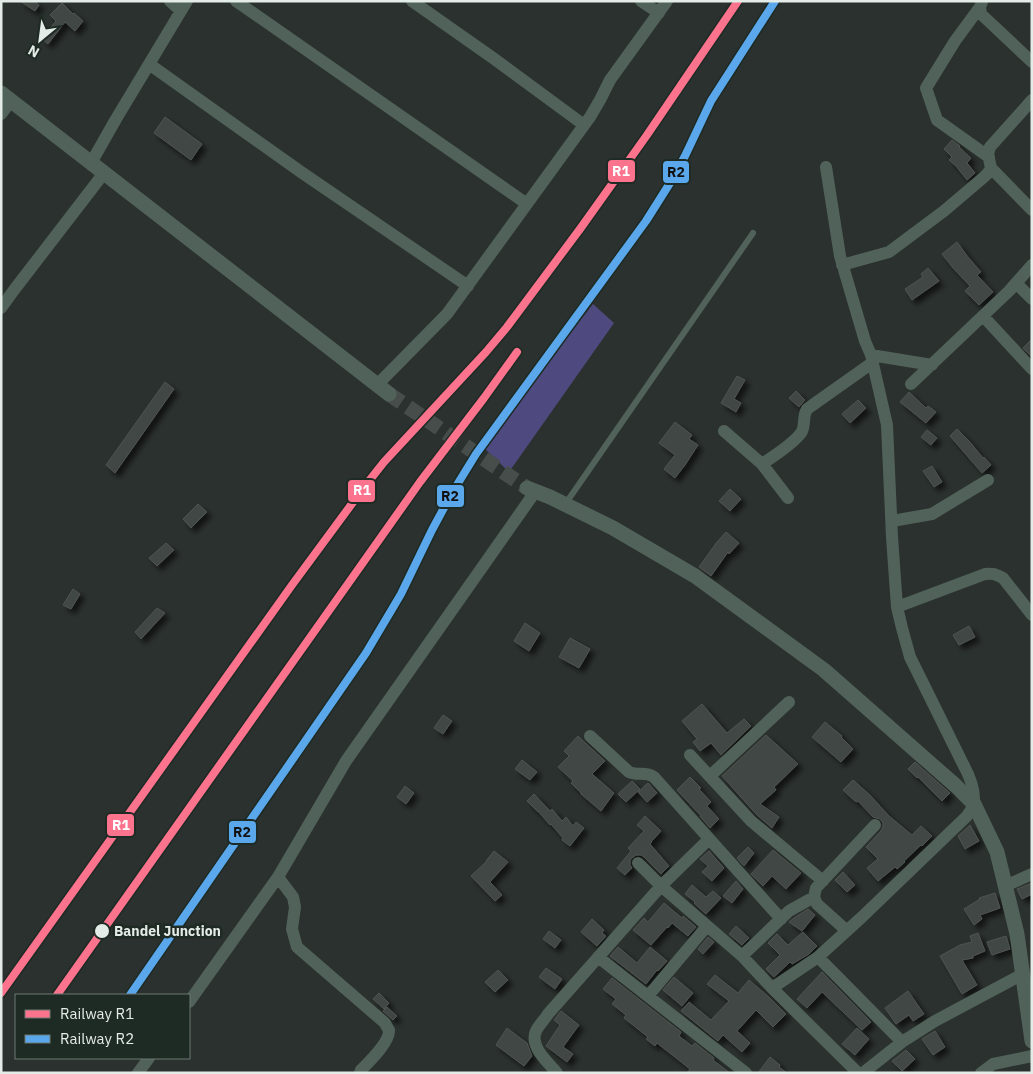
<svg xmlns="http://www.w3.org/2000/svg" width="1033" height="1074" viewBox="0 0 1033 1074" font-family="'IBM Plex Sans',sans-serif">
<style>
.green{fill:#4e4a7f}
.building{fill:#414644;stroke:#4f5452;filter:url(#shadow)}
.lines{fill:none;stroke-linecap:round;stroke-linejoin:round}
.tertiary-tunnel{stroke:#474d4a;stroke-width:15;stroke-dasharray:15 8;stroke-linecap:butt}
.service{stroke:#51625b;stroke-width:6}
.minor{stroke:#51625b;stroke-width:12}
.tertiary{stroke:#51625b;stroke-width:15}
.rail-1-casing{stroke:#1e2a24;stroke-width:11}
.rail-2-casing{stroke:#1e2a24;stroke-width:11}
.rail-1{stroke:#fc738d;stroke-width:8}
.rail-2{stroke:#5aa8eb;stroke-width:8}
.stop-dot{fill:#e4ece8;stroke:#1e2a24;stroke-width:2}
.labels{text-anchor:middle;stroke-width:5;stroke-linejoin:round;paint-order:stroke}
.stop-label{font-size:14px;font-weight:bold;fill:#e4ece8;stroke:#1e2a24;text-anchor:start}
.line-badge{stroke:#1e2a24;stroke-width:2}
.badge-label{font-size:14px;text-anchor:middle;font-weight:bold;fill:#fff}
.pale-badge-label{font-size:14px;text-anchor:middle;font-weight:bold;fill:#111}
</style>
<defs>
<filter id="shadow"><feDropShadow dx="4.5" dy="4.5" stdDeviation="2.5" flood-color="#0009"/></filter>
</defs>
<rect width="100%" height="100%" fill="#2b312e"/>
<path class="green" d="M593 304 614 323 509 472 482 446Z"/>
<path class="building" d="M20 1H34L39 5 35 11Z
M62 3 73 14 74 13 83 21 75 31 65 22 48 44 42 39 56 21 50 15Z
M165 117 202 144 191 160 154 133Z
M952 140 960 146 959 147 971 158 967 163 975 173 967 180 956 166 949 160 952 157 944 149Z
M957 242 968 257 981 272 977 275 993 292 979 305 965 291 970 286 953 268 942 254Z
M928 268 939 281 912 300 905 289 923 277 921 274Z
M1032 339V357L1023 348Z
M737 376 745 380 734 399 741 403 736 412 721 403Z
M165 382 174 389 115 473 106 465Z
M796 391 805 400 799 407 789 398Z
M909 392 926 408 928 406 936 412 926 423 900 402Z
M858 400 866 408 850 423 842 414Z
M675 422 692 435 689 439 698 445 685 465 675 478 664 469 675 455 659 443Z
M957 429 970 442 983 458 984 457 991 465 982 473 950 436Z
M927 430 937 438 931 445 921 437Z
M932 466 942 482 934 487 923 471Z
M730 489 741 499 730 511 719 501Z
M198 504 207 512 191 528 183 519Z
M726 532 739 543 729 554 728 552 711 576 699 567 717 542Z
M166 543 174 550 157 566 149 558Z
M73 589 80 594 71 609 63 605Z
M157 608 165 613 141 639 135 632Z
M525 623 540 633 529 651 514 641Z
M969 626 975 637 959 645 953 635Z
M570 638 590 649 579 668 559 657Z
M702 704 727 733 744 719 751 726 721 755 711 743 700 751 693 742 697 739 682 721Z
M443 715 452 721 443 734 434 728Z
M825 722 842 736 841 737 853 749 841 762 812 737Z
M766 735 798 764 774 787 776 790 760 804 779 817 772 828 757 815 722 776Z
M578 736 605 761 592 774 614 793 601 811 581 794V793L571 783 573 781 558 767 569 756 564 751Z
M522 760 537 772 530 780 515 769Z
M915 762 950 793 942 801 918 777 917 778 908 769Z
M690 777 701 788 699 789 711 802 707 806 719 819 710 828 700 816H701L677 790Z
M853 780 870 795 889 816 912 835 921 826 932 836 922 846 921 845 904 861 905 862 897 869 895 867 878 881 867 868 878 859 866 847 881 831 883 827V823L880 819 873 817 858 801 856 802 843 790Z
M632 781 640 789 626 802 618 794Z
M648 783 657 793 647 802 638 792Z
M405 786 414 793 406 804 397 797Z
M534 794 550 811 552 809 562 821 566 817 573 826 576 822 584 828 570 846 562 840 563 838 551 824 550 825 538 811V812L527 801Z
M645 816 661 831 651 842H652L650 844 669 866 661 874 644 857 641 855H636L633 857 630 860V865L632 868 625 875 617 868 631 851 628 848 644 831 637 825Z
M970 825 979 841 965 849 958 836Z
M748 847 754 853 744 866 737 858Z
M773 850 801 873 786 889 772 876 763 886 751 874Z
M494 851 508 862 490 882 502 895 495 901 471 876 487 861H486Z
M709 851 724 868 712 881 702 872 708 866 700 859Z
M843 872 855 885 847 892 835 880Z
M736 881 743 889 732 903 723 896Z
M1032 883V894L1022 899 1017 889Z
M692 885 706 897 713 891 721 898 706 914 694 903 695 902 685 894Z
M995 893 1000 908 980 915 982 919 974 925 964 909 980 899 979 898Z
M664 903 682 918 683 916 696 927 688 936 672 923 668 928 667 927 651 945 633 930 644 918 648 922Z
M808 909 815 915 802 931 789 922 794 918Z
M592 919 604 930 602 933 606 936 597 946 581 932Z
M736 926 749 938 742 945 729 934Z
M549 931 561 940 555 948 543 939Z
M803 932 817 946 809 954 792 964 790 962 774 977 766 969 780 955 768 943 777 934 788 945Z
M978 933 985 951 973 956V958L962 960 977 985 962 994 940 956 960 945 972 942 970 936Z
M1006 936 1010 949 992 955 987 942Z
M708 937 714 942 703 954 698 949Z
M618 947 637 963 650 947 667 961 658 971 657 970 646 984 610 956Z
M546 968 562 979 555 989 539 977Z
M498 970 508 980 495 992 485 982Z
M822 972 871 1022 862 1030 822 992 807 1008 797 999Z
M715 975 738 993 749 980 769 997 786 1014 773 1027 756 1010 737 1031 750 1043 742 1052 723 1035 718 1041 681 1011 689 1002 711 1020 729 1001 707 984Z
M674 977 693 993 682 1006 663 990Z
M612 978 681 1032 679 1036 692 1046 695 1043 714 1058 713 1060 730 1073H687L690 1069 657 1043 655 1046 646 1039 648 1037 624 1018 626 1015 612 1004 616 999 603 989Z
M908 991 924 1014 913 1021 909 1015 896 1024 885 1008Z
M379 993 389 1003 384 1009 373 999Z
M387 1007 397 1016 393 1020 383 1011Z
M561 1011 579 1025 563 1047 573 1054 567 1062 546 1046 560 1025 554 1020Z
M507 1028 527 1043 532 1056 524 1066 496 1045Z
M857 1028 869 1039 855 1055 842 1044Z
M935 1031 945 1047 933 1055 922 1039Z
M906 1050 915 1059 902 1071 892 1061Z
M770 1057 780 1065 779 1067 787 1073H758Z"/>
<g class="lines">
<path class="tertiary-tunnel" d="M389 394 527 488"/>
<path class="service" d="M566 503 753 233"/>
<path class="minor" d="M170 1 181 11
M236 1 527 204
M412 1 493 58 584 125
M641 1 659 13
M982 2 980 7 981 14 1032 62
M980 7 955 41 926 88 937 120 989 157
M149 64 301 172 468 286
M1 114 11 101
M91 163 116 119 187 1
M991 168 1032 210
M842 265 889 252 944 211 984 177 988 173 991 168 988 154 990 147 1032 100
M1016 283 1032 299
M1 308 14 290 104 173
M983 316 1032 369
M871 355 932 365
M911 384 1009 291 1032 265
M377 385 447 314 590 117 600 100 610 80 667 1
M724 431 762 464 788 498
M762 464C774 456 793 444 801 433 806 426 802 417 807 409L872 363
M892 521 932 514 988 480
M897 607 985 574C992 573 996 574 1003 578L1032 615
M590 736 629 772C638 776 646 771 654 777L781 919
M690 755 751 821 823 881
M710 776 789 702
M638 863 661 886 742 956 772 988 858 1073
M278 877 293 897 295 907 292 929 297 947 385 1023C386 1025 388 1029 389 1030 390 1042 369 1062 361 1070L360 1073
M1005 886 1032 874
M847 931 817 904 814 897 816 888 875 825
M742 956 789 911 814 897
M598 957 746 1073
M818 957 902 1042
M772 988 818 957 862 917 967 816C969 813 972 809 973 805 977 792 968 773 962 762L910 657 902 628 897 607 892 537 887 425 871 355 865 341 840 256 826 167
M648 996 707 926
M189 1002 278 877 346 761 535 492
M138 1073 149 1058
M557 1073C548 1062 529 1047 536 1031 539 1025 545 1019 548 1014L661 886 709 839
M863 1073 902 1042 935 1021 1023 974
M981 1073 993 1064 1032 1056"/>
<path class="tertiary" d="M1 93 389 394
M527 488 550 497 613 528 695 576 824 670 956 786 974 804 997 852 1017 934 1032 1041"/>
<g class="rail-1-casing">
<path id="rail-1" d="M1 993 292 585 365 486 384 462 486 352 507 327 580 229 647 135 738 1
M57 995 420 482 484 398 517 352"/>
</g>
<g class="rail-2-casing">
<path id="rail-2" d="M130 995 366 653 401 594 432 530 452 493 476 454 646 221 670 183 685 156 711 101 775 1"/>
</g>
<use href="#rail-1" class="rail-1"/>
<use href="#rail-2" class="rail-2"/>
</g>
<circle class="stop-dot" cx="102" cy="931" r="8"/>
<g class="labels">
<g class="stop-label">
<text x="114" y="936">Bandel Junction</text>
</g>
</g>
<g class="line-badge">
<rect x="607" y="159" width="29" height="24" rx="5" fill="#fc738d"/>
<rect x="662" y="160" width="28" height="24" rx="5" fill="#5aa8eb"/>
<rect x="347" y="479" width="29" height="24" rx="5" fill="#fc738d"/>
<rect x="436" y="484" width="29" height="24" rx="5" fill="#5aa8eb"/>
<rect x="106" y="813" width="29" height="24" rx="5" fill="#fc738d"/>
<rect x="228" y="820" width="29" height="24" rx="5" fill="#5aa8eb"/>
</g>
<g class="badge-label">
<text x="621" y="176">R1</text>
<text x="362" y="495">R1</text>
<text x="121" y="830">R1</text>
</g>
<g class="pale-badge-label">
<text x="676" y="177">R2</text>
<text x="450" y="501">R2</text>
<text x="242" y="837">R2</text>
</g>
<rect width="1033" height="1074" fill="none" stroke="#e4ece8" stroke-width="5"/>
<rect x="15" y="994" width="175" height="65" fill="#1e2a24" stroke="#6d7872"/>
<rect x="25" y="1010" width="25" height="8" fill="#fc738d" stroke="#6d7872"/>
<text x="60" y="1019" font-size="15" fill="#e4ece8">Railway R1</text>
<rect x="25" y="1035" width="25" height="8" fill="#5aa8eb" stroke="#6d7872"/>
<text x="60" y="1044" font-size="15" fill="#e4ece8">Railway R2</text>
<g transform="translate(40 40) rotate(209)" stroke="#1e2a24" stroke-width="4" paint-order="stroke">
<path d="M0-4L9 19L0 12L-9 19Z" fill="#e4ece8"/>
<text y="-8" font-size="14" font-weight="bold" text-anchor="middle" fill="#e4ece8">N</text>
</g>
</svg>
